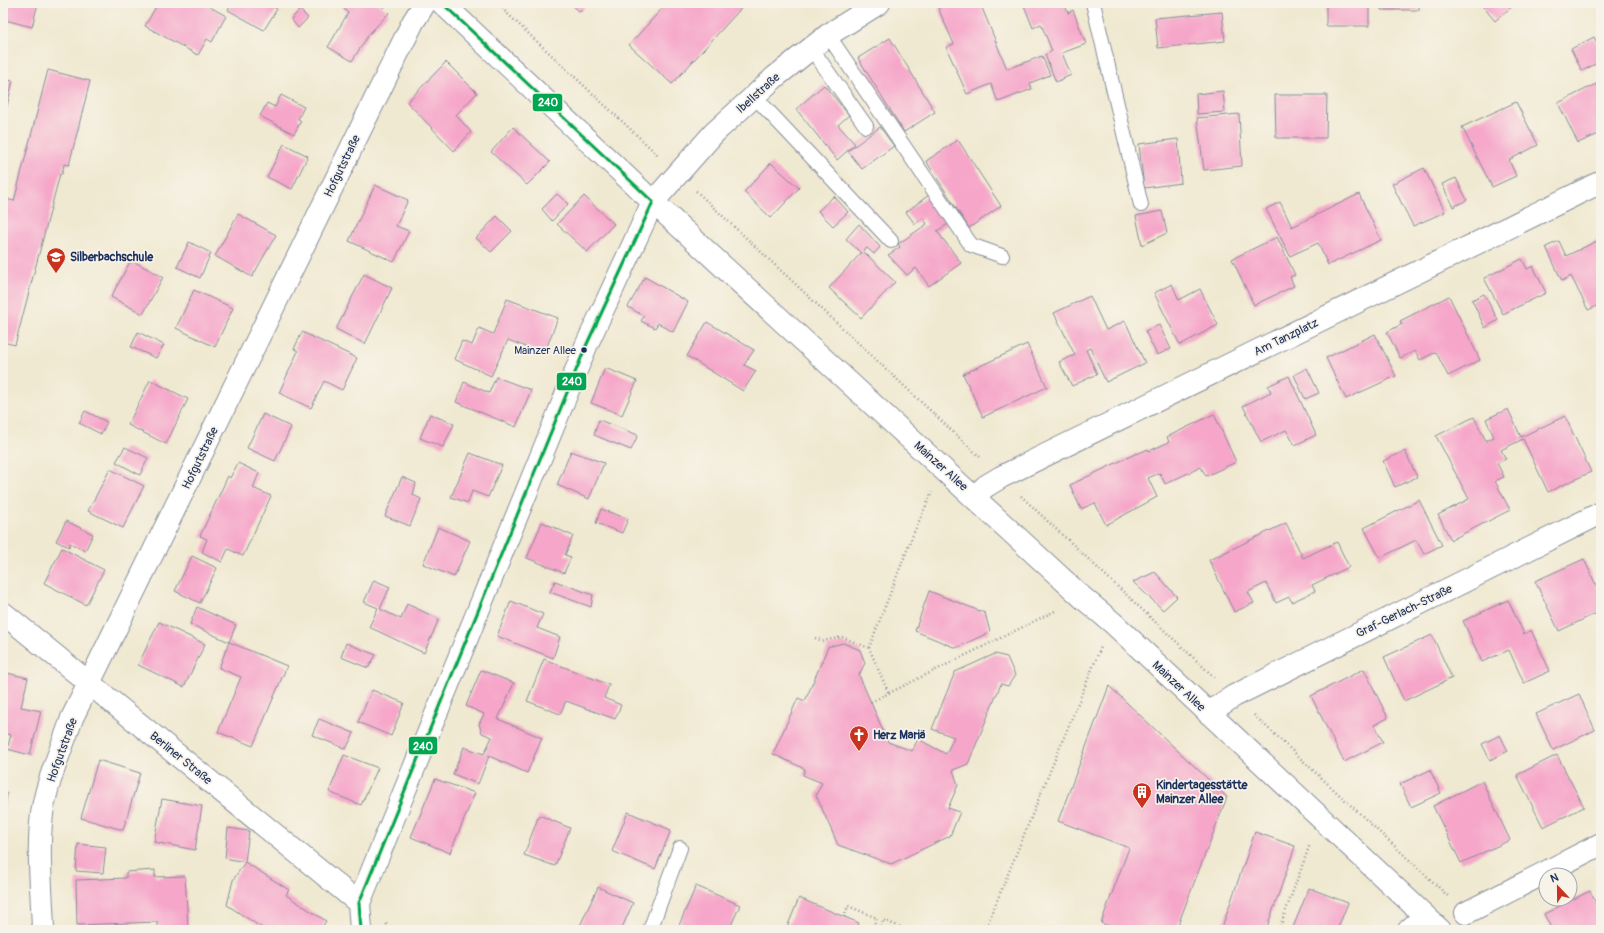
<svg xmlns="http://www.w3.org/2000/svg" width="1604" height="933" viewBox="0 0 1604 933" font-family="Pangolin,sans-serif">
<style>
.building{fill:#f6a6c9}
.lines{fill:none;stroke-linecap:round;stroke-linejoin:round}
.lane-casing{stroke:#868c98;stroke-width:16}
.street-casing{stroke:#868c98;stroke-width:24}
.path{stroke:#868c98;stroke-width:2.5;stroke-dasharray:1 3;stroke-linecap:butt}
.lane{stroke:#fff;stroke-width:14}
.street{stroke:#fff;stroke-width:22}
.bus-1-casing{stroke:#f7f3e8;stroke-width:6}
.bus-1{stroke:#00a651;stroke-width:3}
.bus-dot{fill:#1b2f5e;stroke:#f7f3e8;stroke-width:1.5}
.labels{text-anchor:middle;stroke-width:3.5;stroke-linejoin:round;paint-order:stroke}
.bus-label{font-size:11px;fill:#1b2f5e;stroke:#f7f3e8;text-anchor:end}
.street-label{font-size:12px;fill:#1b2f5e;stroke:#f7f3e8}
.poi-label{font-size:12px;font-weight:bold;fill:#1b2f5e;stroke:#f7f3e8;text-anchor:start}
.line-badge{stroke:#f7f3e8;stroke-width:1.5}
.badge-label{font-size:11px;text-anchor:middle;font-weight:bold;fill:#fff}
</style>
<rect width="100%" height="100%" fill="#f7f3e8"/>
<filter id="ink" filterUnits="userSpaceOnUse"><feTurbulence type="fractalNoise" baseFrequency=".025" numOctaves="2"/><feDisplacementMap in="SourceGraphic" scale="8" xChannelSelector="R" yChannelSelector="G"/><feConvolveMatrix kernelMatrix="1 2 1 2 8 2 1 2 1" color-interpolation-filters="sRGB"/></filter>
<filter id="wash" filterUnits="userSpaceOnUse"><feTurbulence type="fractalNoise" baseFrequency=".012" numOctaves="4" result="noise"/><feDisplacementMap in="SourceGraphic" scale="16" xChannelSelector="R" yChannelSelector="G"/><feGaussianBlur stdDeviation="0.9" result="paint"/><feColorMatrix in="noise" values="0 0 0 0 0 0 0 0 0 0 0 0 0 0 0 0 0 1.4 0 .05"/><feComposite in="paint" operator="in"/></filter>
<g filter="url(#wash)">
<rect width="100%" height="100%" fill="#f0e9d1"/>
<g id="blocks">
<path class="building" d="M3 3H38L32 27 5 20 3 25Z
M158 3H203L226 16 212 42 207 39 198 55 145 26Z
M232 3H267L277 9 264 30 228 10Z
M346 3H379L389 13 369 34 352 61 328 47 348 13 342 7Z
M570 3H589L580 12Z
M667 3H746L672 84 629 45Z
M951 3H980L1007 69 1042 56 1050 75 1030 83 1032 89 998 102 991 84 967 94 946 47 954 44 938 8Z
M1023 3H1064L1068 13 1073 10 1086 44 1062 53 1071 75 1056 82 1045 55 1052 51 1041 24 1033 28Z
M1381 3H1419V10H1381Z
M1480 3H1516L1495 21Z
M1326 4H1369V26H1326Z
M300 10 308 18 298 28 291 19Z
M1222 12 1225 41 1158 48 1155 18Z
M1594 37 1601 51V61L1582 71 1571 49Z
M890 38 935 112 904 132 858 58Z
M446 62 477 93 456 115 471 132 454 151 407 102Z
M48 70 90 81 69 165 64 164 62 174H60L15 345 3 342V238L6 227 3 226V198L14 201Z
M3 79 13 81 4 118 3 117Z
M1596 84 1601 94V133L1578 143 1558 103Z
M824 85 849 115 838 125 855 144 837 160 796 109Z
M1223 91 1225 112 1197 114 1196 94Z
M281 95 304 107 298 119 301 121 294 134 260 116 267 103 275 107Z
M1275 95H1327L1326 138H1276Z
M1516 102 1538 145 1509 160 1516 176 1492 187 1462 127Z
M1239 114 1242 166 1204 170 1197 118Z
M513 127 550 162 527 185 491 152Z
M880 127 894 146 862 169 848 151Z
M1178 139 1181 183 1144 188 1139 144Z
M958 140 1001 206 969 228 926 161Z
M284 144 308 156 292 189 267 177Z
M771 163 799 188 771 218 744 192Z
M1424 168 1445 212 1413 226 1392 184Z
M1456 178 1467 200 1453 207 1442 184Z
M375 185 408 200 396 226 409 231 394 262 349 241Z
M557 194 568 204 552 221 542 209Z
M1359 194 1381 240 1328 265 1318 243 1290 256 1266 209 1280 202 1292 227Z
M929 195 948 224 937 231 961 263 929 286 916 268 907 275 888 255 900 247 898 244 927 224 923 218 915 224 906 212Z
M584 196 614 224 587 252 557 224Z
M834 196 848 212 833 226 818 211Z
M1162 211 1167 233 1142 245 1136 216Z
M238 214 276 235 252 277 215 256Z
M497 216 512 231 491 252 476 238Z
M859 224 880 247 874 254 867 248 863 251 895 282 861 318 829 288 861 253 846 239Z
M1277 237 1295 275 1290 277 1294 286 1254 305 1232 259Z
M1601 239V304L1588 310 1571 276 1562 281 1546 247 1559 241 1566 256Z
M189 242 211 253 200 278 177 267Z
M1522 259 1527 269 1533 266 1546 293 1503 314 1484 278Z
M131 260 163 277 143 314 111 297Z
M364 274 392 288 365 344 336 329Z
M645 277 688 302 673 332 658 323 655 328 641 321 644 316 628 307Z
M1172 284 1179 300 1200 289 1218 325 1180 345 1154 293Z
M194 290 233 308 215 347 176 328Z
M1484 294 1498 320 1485 328 1472 300Z
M1090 296 1106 330 1125 321 1145 363 1106 382 1090 348 1086 350 1097 374 1072 386 1059 362 1075 355 1054 313Z
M1449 296 1480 360 1448 376 1436 352 1420 360 1415 351 1400 358 1387 332 1402 324 1400 321Z
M507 299 558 318 544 354 508 340 491 376 454 359 462 341 472 345 479 328 493 334Z
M707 322 754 350 744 365 756 371 743 391 687 356Z
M1159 325 1171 349 1157 355 1145 331Z
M138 332 164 345 156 358 131 347Z
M302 332 357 358 342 390 324 381 311 408 279 393 298 351 294 349Z
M1375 334 1396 376 1346 399 1326 358Z
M1027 344 1047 387 983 417 963 374Z
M605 368 637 381 622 415 591 403Z
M1307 368 1319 393 1305 399 1294 375Z
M1289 376 1316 435 1295 445 1286 430 1261 442 1243 406 1271 392 1268 386Z
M496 377 531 390 516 427 456 402 464 382 489 393Z
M150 380 188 399 166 444 128 425Z
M1508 409 1521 437 1565 416 1591 472 1548 492 1523 439 1501 450 1506 459 1497 463 1504 477 1495 481 1510 510 1451 540 1438 515 1469 499 1436 436 1474 417 1486 441 1494 437 1486 419Z
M85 411 107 422 101 434 79 423Z
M263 414 291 427 275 461 247 448Z
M430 414 454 424 443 447 420 438Z
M1214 414 1236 462 1206 476 1201 467 1165 484 1160 473 1148 478 1157 497 1106 525 1095 503 1081 509 1070 485 1137 453V454L1148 449 1149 451 1169 442 1167 437Z
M599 420 638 435 631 450 594 435Z
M125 447 148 458 140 475 116 462Z
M571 451 604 463 589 499 557 485Z
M1405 451 1417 477 1395 487 1383 461Z
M470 453 502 465 488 497 472 491 468 503 451 497Z
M238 463 259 473 253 488 271 496 243 556 228 549 222 562 202 552 207 539 200 536 228 476 230 478Z
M110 469 144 486 123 528 88 511Z
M402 477 416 483 413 495 421 499 410 526 385 516Z
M1419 500 1442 545 1424 554 1416 540 1380 558 1364 528Z
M601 509 628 519 622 533 596 523Z
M66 521 93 534 85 551 70 543 69 547 56 541Z
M542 522 573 536 565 555 571 557 564 573 527 558Z
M1286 523 1303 558 1337 542 1349 567 1312 585 1315 591 1292 602 1289 597 1276 603 1266 583 1248 592 1254 603 1234 612 1209 560Z
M438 527 470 541 454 577 423 564Z
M62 548 104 570 86 605 44 583Z
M192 556 217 568 200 603 175 591Z
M1584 559 1601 596V611L1559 631 1535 581Z
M1155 572 1177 597 1163 610 1133 582Z
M374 580 390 587 380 609 401 619 407 604 439 619 424 653 369 627 378 608 364 602Z
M555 581 593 595 591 607 550 592Z
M929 591 985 613 990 632 956 648 915 631Z
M1508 600 1524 634 1531 630 1550 671 1524 683 1509 650 1482 662 1463 621Z
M511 601 543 614 537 628 560 637 553 658 497 636Z
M197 607 236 625 229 642 190 624Z
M159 622 205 644 184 687 138 665Z
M1432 635 1452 678 1404 701 1384 657Z
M229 642 287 666 253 746 218 732 241 677 219 668Z
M346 643 376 655 368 668 341 657Z
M843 643 860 650 865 663 859 675 888 742 912 751 918 739 946 754 954 737 932 729 955 672 995 654 1007 657 1015 675 1008 686 1001 684 968 764 953 770 958 785 948 808 960 812 950 836 891 864 838 845 816 795 822 783 803 775 805 769 773 754 798 698 805 701 828 647Z
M544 659 609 685 604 698 621 705 615 719 566 701 560 714 527 701Z
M1364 669 1388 718 1374 725 1383 742 1344 762 1311 696Z
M481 670 514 683 498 719 542 738 527 773 489 756 478 784 453 774 464 747 484 754 492 737 482 733 479 724 484 714 466 706Z
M3 672 28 678 21 707 41 711 30 755 7 749 11 735 3 733Z
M1109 686 1227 797 1176 930H1120L1101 923 1129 848 1058 821Z
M372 690 404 703 391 736 358 722Z
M1579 694 1595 730 1553 750 1536 714Z
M319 719 354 733 346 749 312 735Z
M1500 735 1508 751 1490 760 1482 744Z
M344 755 378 768 361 805 329 792Z
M1557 755 1584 807 1543 827 1517 775Z
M98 760 140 773 123 830 81 818Z
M1430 770 1441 793 1411 807 1400 784Z
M435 779 475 793 450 853 411 837Z
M1482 781 1510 840 1461 863 1433 806Z
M3 793H7L4 813H3Z
M162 799 202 806 195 850 154 842Z
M628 812 671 830 655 869 612 851Z
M539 815 570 828 555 866 524 855Z
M228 828 249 831 245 862 289 890 286 895 326 921 320 930H263L264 929 227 905 233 880 245 862 225 858Z
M1255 832 1295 846 1286 873 1266 930H1221Z
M78 844 106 847 103 873 76 871Z
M155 870V877L185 876 188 927 157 929V922L77 925 76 880 126 878V872Z
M696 886 740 905 729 930H677Z
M598 887 633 903 621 930H578Z
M1309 888 1348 903 1337 930H1292Z
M1590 891 1601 913V930H1552L1544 914Z
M799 898 859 923 856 930H786Z"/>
</g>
</g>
<g filter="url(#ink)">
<use href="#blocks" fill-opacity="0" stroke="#868c98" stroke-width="1"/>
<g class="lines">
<g class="lane-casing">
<path id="lane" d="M1093 3 1141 205
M828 35 971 245 1002 256
M811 48 866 126
M754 96 891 241
M650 930 680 848"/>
</g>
<g class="street-casing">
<path id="street" d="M442 3 653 202 1083 598 1113 623 1440 930
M974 497 986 486 1001 477 1601 182
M3 613 359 903
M1208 713 1234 696 1601 513
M1466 913 1601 844
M43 930C42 891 37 853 42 814 46 783 62 748 72 718L413 22 425 3
M361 930 359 903 586 346 653 202 714 133 775 77 828 35 879 3
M1409 930 1425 916"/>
</g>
<path class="path" d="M496 3 659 156
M696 191 981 458
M1021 496 1214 677
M815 638 823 641 842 637 869 648 889 694
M869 648 912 537 932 492
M871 702 1057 610
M1254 715 1448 896
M844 917 848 906 877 918 872 930
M386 924 394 930
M879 930 883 920 908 930
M985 930 1101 647
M1279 930 1310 844"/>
<use href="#lane" class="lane"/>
<use href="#street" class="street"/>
<g class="bus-1-casing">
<path id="bus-1" d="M442 3 653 202
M361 930 359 903 586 346 653 202"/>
</g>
<use href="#bus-1" class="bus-1"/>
</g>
</g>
<defs>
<g id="school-pin" transform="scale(1)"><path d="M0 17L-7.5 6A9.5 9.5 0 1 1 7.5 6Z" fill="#c8321e" stroke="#f7f3e8"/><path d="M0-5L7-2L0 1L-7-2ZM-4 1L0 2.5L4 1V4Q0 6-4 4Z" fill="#fff"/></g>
<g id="church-pin" transform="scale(1)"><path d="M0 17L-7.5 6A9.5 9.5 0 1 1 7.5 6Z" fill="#c8321e" stroke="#f7f3e8"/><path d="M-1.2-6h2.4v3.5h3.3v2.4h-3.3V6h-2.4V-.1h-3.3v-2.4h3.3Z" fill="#fff"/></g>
<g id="building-pin" transform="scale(1)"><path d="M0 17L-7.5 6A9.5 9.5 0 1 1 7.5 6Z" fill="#c8321e" stroke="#f7f3e8"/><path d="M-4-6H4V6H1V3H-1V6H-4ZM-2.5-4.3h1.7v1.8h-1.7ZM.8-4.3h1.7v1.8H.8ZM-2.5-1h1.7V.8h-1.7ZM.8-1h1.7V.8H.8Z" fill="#fff"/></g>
</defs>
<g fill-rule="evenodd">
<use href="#school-pin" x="56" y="257"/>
<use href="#church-pin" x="859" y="735"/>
<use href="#building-pin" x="1142" y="792"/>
</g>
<circle class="bus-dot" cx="584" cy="350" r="3.5"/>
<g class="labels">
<g class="bus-label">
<text x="576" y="354">Mainzer Allee</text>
</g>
<g class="street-label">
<text transform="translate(758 93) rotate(-42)" y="4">Ibellstraße</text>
<text transform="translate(342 166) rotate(-64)" y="4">Hofgutstraße</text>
<text transform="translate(1286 337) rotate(-26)" y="4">Am Tanzplatz</text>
<text transform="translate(200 458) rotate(-64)" y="4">Hofgutstraße</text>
<text transform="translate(941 466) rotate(42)" y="4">Mainzer Allee</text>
<text transform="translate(1404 611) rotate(-26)" y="4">Graf-Gerlach-Straße</text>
<text transform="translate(1179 686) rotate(43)" y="4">Mainzer Allee</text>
<text transform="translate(62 750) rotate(-70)" y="4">Hofgutstraße</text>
<text transform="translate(181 758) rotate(39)" y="4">Berliner Straße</text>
</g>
<g class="poi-label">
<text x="70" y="261">Silberbachschule</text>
<text x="873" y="739">Herz Mariä</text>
<text x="1156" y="789">Kindertagesstätte<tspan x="1156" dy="14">Mainzer Allee</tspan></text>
</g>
</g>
<g class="line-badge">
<rect x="532" y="93" width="31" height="19" rx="4" fill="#00a651"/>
<rect x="556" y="372" width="31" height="19" rx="4" fill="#00a651"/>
<rect x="408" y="736" width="30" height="19" rx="4" fill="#00a651"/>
</g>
<g class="badge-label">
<text x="548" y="106">240</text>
<text x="572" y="385">240</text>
<text x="423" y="750">240</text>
</g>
<rect width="1604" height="933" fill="none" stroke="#f7f3e8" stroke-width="16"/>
<g transform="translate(1558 887) rotate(338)"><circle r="19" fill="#f7f3e8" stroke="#9fa5b1"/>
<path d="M0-3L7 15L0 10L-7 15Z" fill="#c8321e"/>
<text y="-6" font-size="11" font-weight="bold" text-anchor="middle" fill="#1b2f5e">N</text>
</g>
</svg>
